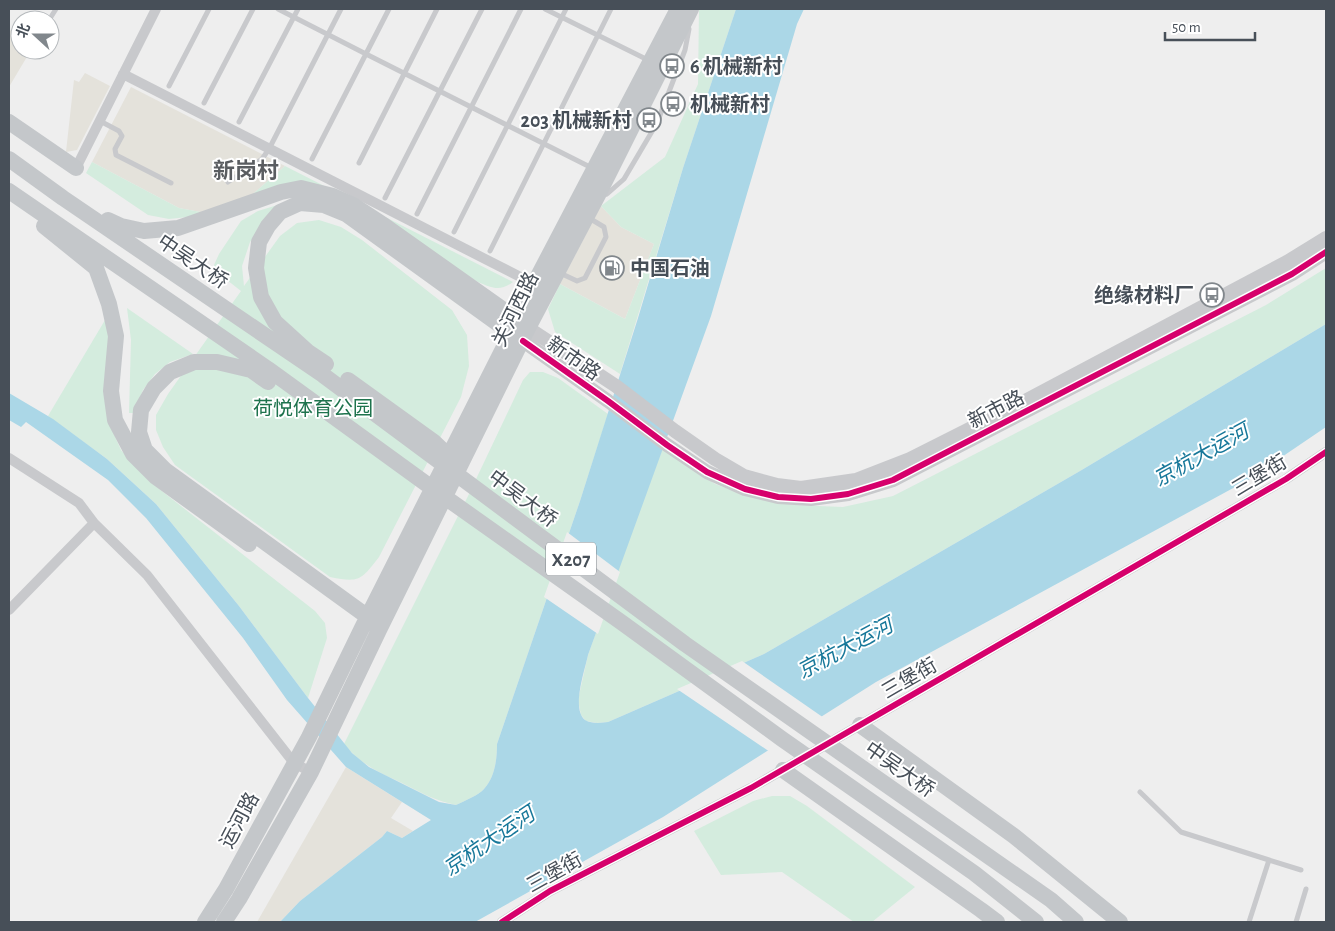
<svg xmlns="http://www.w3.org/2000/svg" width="1335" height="931" viewBox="0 0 1335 931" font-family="'Alegreya Sans','Noto Sans SC',sans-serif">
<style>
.commercial{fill:#e4e2db}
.green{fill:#d4ecde}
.water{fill:#abd7e7}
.pier{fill:#eee}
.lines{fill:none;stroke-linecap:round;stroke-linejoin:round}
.service{stroke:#c8c9cc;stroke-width:5}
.minor{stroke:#c8c9cc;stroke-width:10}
.tertiary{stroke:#c8c9cc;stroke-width:14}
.primary{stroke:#c4c7ca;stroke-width:16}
.cycleway-casing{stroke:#fff;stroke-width:9}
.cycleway{stroke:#d6006c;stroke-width:6}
.labels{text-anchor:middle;stroke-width:4;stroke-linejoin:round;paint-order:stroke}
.shield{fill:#fff;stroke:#7e848a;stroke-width:1}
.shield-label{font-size:19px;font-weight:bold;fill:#474f58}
.poi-label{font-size:20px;font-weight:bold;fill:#474f58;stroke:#fff;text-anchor:start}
.street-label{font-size:20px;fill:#474f58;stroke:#fff}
.park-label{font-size:20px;fill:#1e734d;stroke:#fff}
.water-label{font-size:21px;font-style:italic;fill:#18789a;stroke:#fff}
.quarter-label{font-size:22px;font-weight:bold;fill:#5a5d61;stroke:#fff}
</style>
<rect width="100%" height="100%" fill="#eee"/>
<path class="commercial" d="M9 29 20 39V50H31L9 87Z
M85 73 110 86 77 150 66 152 74 80 79 82Z
M131 87 285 166 246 200 206 213 179 208 92 162Z
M601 206 621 227 654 244 625 319 560 284Z
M346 767 402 802 391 818 413 831 402 838 387 831 382 837 300 901 280 922H257Z"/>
<path class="green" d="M699 9H736L683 168 620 374 555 332 548 309 560 284 625 319 654 244 621 227 601 206 665 157 698 84Z
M92 162 179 208 206 213 188 217 169 219 148 215 86 173Z
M285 166 513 282C500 292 492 288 478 282L331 192 246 200Z
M284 203 268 217 250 242 242 266 244 286 280 236 297 223 319 220 341 227 362 240 452 310 467 335 469 366 461 397 379 557C361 580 360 583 330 577L175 465 163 447 156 430V415L168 394 241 291 218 273 214 265 219 254 241 221 258 211Z
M1326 268V324L1080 471 764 654 608 722 597 723 586 721 581 715 578 700 588 655 633 528 663 447 715 484 747 496 794 505 843 507 893 496 1266 305Z
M127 308 193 354 170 362 155 374 143 390 134 413H129L131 340Z
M108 315 109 344 108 421 121 450 149 481 315 611 325 623 327 638 308 698 239 606 156 504 107 459 48 416Z
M530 372H543L558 378 608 414 580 501 497 744C497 759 495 777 484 789 479 795 464 801 456 805 437 801 423 794 406 785 381 773 362 766 344 744L468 496 523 380Z
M772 796H790L807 806 915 887 872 922H854L782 872 721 875 694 831 753 801Z"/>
<path class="water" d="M736 9H804L797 24 711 316 588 655C585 670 571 709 585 720 592 724 601 723 608 722L764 654 1080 471 1326 324V427L1248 480 876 682 663 817 475 922H280L300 901 382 837 387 831 402 838 431 820 346 767 287 700 243 638 146 518 108 480 26 422 21 427 9 420V393L53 419 107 459 156 504 239 606 308 698 352 753 369 767 439 802 456 805C464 801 479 795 484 789 495 777 497 759 497 744L580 501 638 318 683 168Z"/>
<path class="pier" d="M567 532 620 572 598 634 544 597Z
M742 661 824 718 770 752 677 689Z"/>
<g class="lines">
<path class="service" d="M278 9 366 54 592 168
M545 9 648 60
M49 20 56 9
M169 86 209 9
M204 103 253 9
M100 121 119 131 122 136 115 149 116 155 171 183
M239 122 298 9
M312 159 389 9
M359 163 437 9
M228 182 262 159 269 149 341 9
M603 195 607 194 624 179 657 123 685 50 689 29
M385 198 482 9
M417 214 521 9
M454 232 566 9
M490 251 611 9
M560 273 577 281 585 278 606 237 604 227 589 218
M1140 792 1181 832 1269 860 1301 870
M1249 922 1269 860
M1296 922 1306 889"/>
<path class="minor" d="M123 74 534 284
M76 168 156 9
M9 458 79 503 94 523 147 575 294 763 311 772
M9 610 94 523
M502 922 550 891 751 788 1286 479 1326 452"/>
<path class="tertiary" d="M528 328 616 386 675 431 715 459 744 476 777 485 801 488 856 480 910 459 1027 400 1287 262 1326 238
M523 341 608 401 667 445 707 472 745 489 778 497 811 499 848 494 893 480 1292 274 1326 252"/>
<path class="primary" d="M9 122 76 168
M9 159 63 198 323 375 685 644 1051 900 1076 922
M9 191 268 369 432 488 621 622 782 739 974 873 1036 922
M108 220 121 226 144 231 178 228 281 192 301 188 333 196 353 205 385 226 526 326
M44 226 96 268 109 304 116 336 111 391 115 420 133 454 156 477 249 544
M326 364 308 352 275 322 261 297 256 268 259 242 268 226 280 212 300 203 324 205 346 214 519 339
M348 380 434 442 455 462
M268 382 251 370 217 362H194L170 372 154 388 141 410 139 432 145 450 165 470 368 617 374 625
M860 725 1014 836 1120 922
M783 770 981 910 997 922
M205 922 226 889 309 737 363 626 511 333 534 284 678 9
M224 922 239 899 311 772 379 630 528 328 598 195 691 9"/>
<g class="cycleway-casing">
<path id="cycleway" d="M523 341 608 401 667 445 707 472 745 489 778 497 811 499 848 494 893 480 1292 274 1326 252
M502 922 550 891 751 788 1286 479 1326 452"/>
</g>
<use href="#cycleway" class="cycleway"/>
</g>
<defs>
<g id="bus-ring" transform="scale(1.25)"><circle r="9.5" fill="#fff" stroke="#81878c" stroke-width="1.5"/><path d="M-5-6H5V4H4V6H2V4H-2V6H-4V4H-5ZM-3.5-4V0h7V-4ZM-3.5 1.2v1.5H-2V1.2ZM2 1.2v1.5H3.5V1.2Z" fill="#81878c"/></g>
<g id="fuel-ring" transform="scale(1.25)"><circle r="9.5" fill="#fff" stroke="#81878c" stroke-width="1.5"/><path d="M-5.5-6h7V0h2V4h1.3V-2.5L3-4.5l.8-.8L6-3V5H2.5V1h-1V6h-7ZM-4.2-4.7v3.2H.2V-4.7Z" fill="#81878c"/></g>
</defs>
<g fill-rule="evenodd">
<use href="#bus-ring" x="672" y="66"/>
<use href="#bus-ring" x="673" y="104"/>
<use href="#bus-ring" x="649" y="120"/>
<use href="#fuel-ring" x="612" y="268"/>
<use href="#bus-ring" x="1212" y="295"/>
</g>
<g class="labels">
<rect class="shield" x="546" y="542.5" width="50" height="33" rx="4"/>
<g class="shield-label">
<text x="571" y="566">X207</text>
</g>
<g class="poi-label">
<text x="690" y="73">6 机械新村</text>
<text x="690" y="111">机械新村</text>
<text x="632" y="127" text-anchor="end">203 机械新村</text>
<text x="630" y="275">中国石油</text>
<text x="1194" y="302" text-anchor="end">绝缘材料厂</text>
</g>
<g class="street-label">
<text transform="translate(193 261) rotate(34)" y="7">中吴大桥</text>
<text transform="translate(515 309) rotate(-64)" y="7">关河西路</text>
<text transform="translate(574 358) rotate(35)" y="7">新市路</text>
<text transform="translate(996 409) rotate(-27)" y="7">新市路</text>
<text transform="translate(1259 475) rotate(-31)" y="7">三堡街</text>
<text transform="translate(523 498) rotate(37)" y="7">中吴大桥</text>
<text transform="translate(909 678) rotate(-30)" y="7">三堡街</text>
<text transform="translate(900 769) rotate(35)" y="7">中吴大桥</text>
<text transform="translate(239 820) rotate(-62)" y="7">运河路</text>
<text transform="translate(554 872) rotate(-29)" y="7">三堡街</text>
</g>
<g class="park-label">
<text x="313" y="415">荷悦体育公园</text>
</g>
<g class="water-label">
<text transform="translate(1201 455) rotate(-29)" y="7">京杭大运河</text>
<text transform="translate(845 648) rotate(-28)" y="7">京杭大运河</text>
<text transform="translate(489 841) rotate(-34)" y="7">京杭大运河</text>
</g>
<g class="quarter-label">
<text x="246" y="178">新岗村</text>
</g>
</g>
<rect width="1335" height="931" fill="none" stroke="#474f58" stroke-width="20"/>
<g transform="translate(35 35) rotate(291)"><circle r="24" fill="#ffffff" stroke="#b5b9bc"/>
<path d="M0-4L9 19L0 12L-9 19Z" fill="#81878c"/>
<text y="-8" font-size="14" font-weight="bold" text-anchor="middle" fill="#474f58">北</text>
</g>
<path d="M1165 32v8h90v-8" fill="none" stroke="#474f58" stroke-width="2.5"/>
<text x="1172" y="32" font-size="15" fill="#474f58" stroke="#ffffff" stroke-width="4" paint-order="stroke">50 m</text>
</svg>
